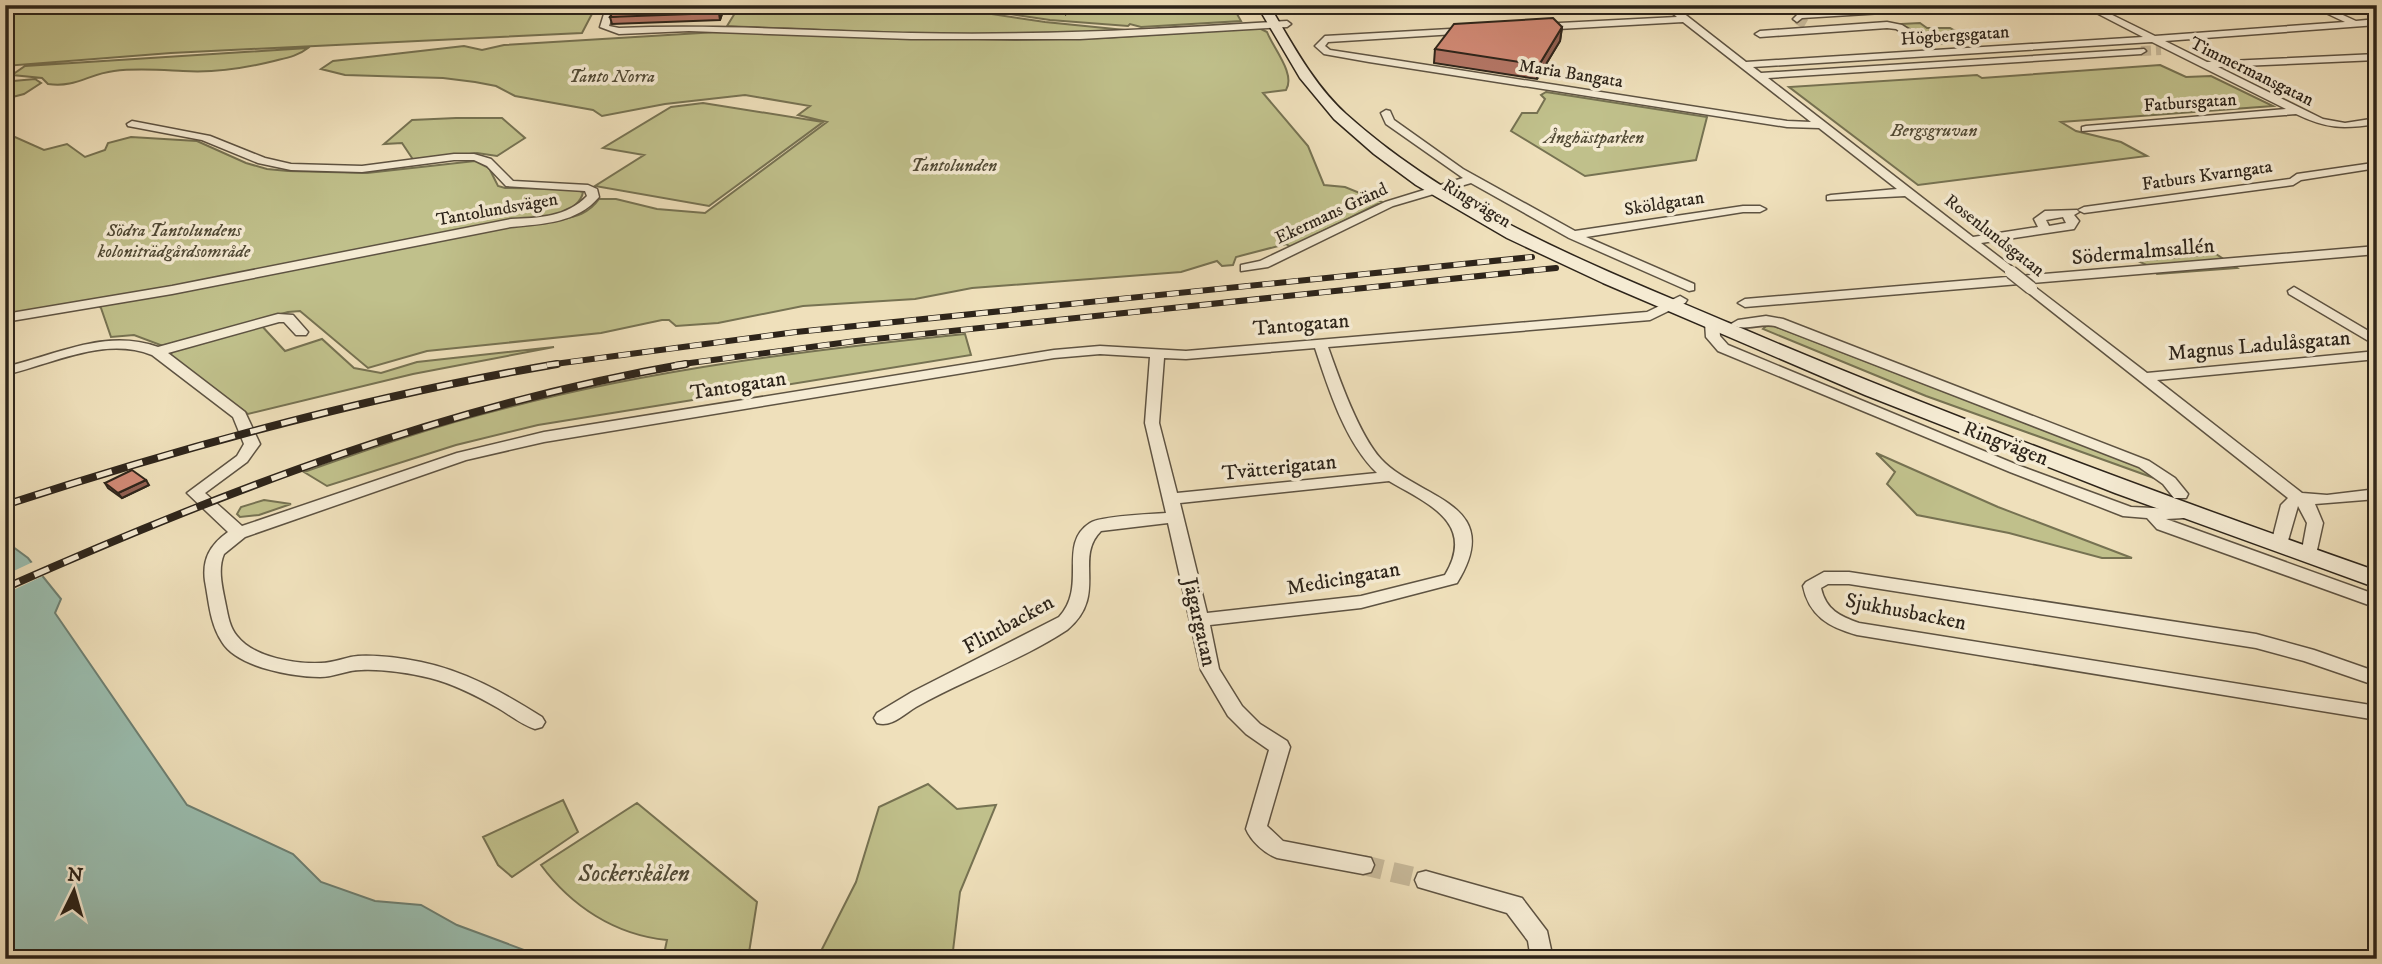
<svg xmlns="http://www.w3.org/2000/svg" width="2382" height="964" viewBox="0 0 2382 964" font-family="'IM FELL DW Pica',serif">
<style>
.green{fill:#c0c08b;stroke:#767252;stroke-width:2}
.water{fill:#9abdaf;stroke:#6e8073;stroke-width:2}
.pier{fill:#efe0bb}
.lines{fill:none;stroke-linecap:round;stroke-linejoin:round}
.ferry{stroke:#4e5247;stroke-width:2;stroke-dasharray:5 4.5;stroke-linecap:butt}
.street-tunnel-far1{stroke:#c8ba9b;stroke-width:10;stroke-dasharray:10 5;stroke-linecap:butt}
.street-tunnel{stroke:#c8ba9b;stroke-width:20;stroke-dasharray:20 10;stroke-linecap:butt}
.street-casing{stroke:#5e5342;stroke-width:3}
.secondary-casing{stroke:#2d241a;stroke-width:3}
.street{fill:#f5ebd3;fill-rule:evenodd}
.secondary{fill:#f5ebd3;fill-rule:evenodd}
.rail-far1-casing{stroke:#2d241a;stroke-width:6}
.rail-casing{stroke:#2d241a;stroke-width:8}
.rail-far1{stroke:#f5ebd3;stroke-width:4.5;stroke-dasharray:12;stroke-linecap:butt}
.rail{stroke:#f5ebd3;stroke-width:5;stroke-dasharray:16;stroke-linecap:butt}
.street-bridge-casing{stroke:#5e5342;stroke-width:15;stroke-linecap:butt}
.street-bridge{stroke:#f5ebd3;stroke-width:12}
.wall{fill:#b47665;stroke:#2d241a;stroke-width:2}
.shaded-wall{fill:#926052;stroke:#2d241a;stroke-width:2}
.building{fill:#d18975;stroke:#2d241a;stroke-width:2}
.labels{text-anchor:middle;stroke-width:7;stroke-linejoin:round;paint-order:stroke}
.far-street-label{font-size:18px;fill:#2d241a;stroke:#f5ebd3}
.far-park-label{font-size:18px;font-style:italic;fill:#524b36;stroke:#f5ebd3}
.street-label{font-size:21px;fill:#2d241a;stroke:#f5ebd3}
.near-park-label{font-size:24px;font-style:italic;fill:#524b36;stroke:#f5ebd3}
</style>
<rect width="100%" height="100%" fill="#efe0bb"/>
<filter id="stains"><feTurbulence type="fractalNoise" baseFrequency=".00286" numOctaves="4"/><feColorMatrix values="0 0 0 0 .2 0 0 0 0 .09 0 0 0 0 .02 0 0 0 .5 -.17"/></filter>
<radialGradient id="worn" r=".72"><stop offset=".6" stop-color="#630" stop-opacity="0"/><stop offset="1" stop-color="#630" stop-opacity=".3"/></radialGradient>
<path class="green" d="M5 5H35L25 14 131 11 197 5H604L594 10 582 33 171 53 5 66Z
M740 5H932L1045 22 1125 30C992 39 859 32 727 26Z
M948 5H1232L1241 21 1141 27 1130 24 1128 26 1050 20Z
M1920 23 1927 28H1950L1975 42 1939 44 1900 24Z
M1259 28 1267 32C1273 48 1296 74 1286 90L1263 93 1308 146 1324 185 1345 187 1382 202 1291 247 1286 244 1236 257 1233 265 1222 266 1217 261 1181 272 972 288 915 299 803 306 718 323 676 326 669 320H662L601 333 427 351 368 368 300 311 288 312 163 346 134 335 111 337 101 308 95 303 5 315V138L15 137 44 150 67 144 85 157 105 150 108 143 131 137 197 141 246 163 267 169 288 171 367 173 475 161 489 168 498 186 505 188 574 189 583 192C581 205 564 213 555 221 573 217 588 215 599 199H616L657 209 705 213 827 122 798 115 810 106 745 95 665 104 602 116 593 110 515 96 496 86 475 82 443 78 345 75 321 69 333 61 464 46 482 50 504 45 717 32 1015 40 1103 38Z
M308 48C298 56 286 58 274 61 246 68 212 73 183 71 161 70 137 68 114 71 88 74 76 88 48 84L42 78 12 75 25 66Z
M2160 65 2186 77 2211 76 2273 106 2061 122 2076 131 2121 142 2147 156 1918 185 1789 87 1977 75 1982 78Z
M5 79 13 81 35 79 41 83 24 94 5 99Z
M1546 92 1707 117 1696 160 1585 176 1511 131 1522 113H1537L1545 99 1541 95Z
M703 103 823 122 709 206 595 186 644 155 603 148 671 107Z
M456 118H502L525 138 497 156 477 153 414 161 402 143 384 144 412 120Z
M2216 254 2237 268 2157 274 2151 267 2138 261Z
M260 324 285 351 322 339 354 368 381 373 417 362 554 347 413 374 248 414 169 355 178 348Z
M1766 326H1774L2145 469 2156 476 2154 478 1926 396 1763 329Z
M965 334 971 355 538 425 456 445 327 486 304 472C369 449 435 426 502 409 653 369 809 350 965 334Z
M1876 453 1998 507 2132 558H2102L2009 533 1917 515 1887 484 1895 472Z
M264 500 291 504 259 515 240 517 237 514 241 507Z
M928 784 957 809 996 805 960 892 952 959H817L856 882 879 807Z
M563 800 578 832 512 877 498 865 483 837Z
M637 803 757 902 748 959H663L667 940C615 935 571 906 541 865Z"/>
<path class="water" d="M5 541 28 558 61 599 55 613 187 805 293 854 321 882 375 901 421 905 457 925 527 951 536 959H5Z"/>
<path class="pier" d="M35 561 45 575 5 594V575Z"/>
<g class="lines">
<path class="ferry" d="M5 552 8 557 5 559"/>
<path class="street-tunnel-far1" d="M1797 19 1807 25
M2141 51 2161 50"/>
<path class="street-tunnel" d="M1363 865 1426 880"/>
<g class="street-casing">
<path id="street" d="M81 5H91L81 13H75V9Z
M1663 5H1673L1746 62 2143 37 2081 5H2092L2155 36 2345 22 2309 5H2321L2356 21 2377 19V25L2165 41 2207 62 2377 54V60L2218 67 2323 119 2345 123 2377 118V124C2343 129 2327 129 2296 114L2082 131V127L2086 126 2286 109 2152 42 1753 67 1761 73 2144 49 2146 51 2141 54 1768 78 1973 237 2038 227 2034 219 2045 211 2077 210 2079 212 2074 215 2079 221 2074 229 1981 243 2015 269 2017 272 2011 276 1905 196 1827 200V196L1831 195 1897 189 1819 128 1787 127 1369 62 1324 54 1315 46 1325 36 1468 28 1471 29V33L1328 42 1325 46 1330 50 1369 56 1787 121 1811 122 1683 22 1540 30 1536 27 1540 24 1677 17ZM2063 217 2066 223 2049 226 2046 220Z
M1928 5 1915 11 1802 18 1797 22 1793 19 1799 13Z
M602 8H608L613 14 609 26 619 28C717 24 813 31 911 33 1037 36 1161 29 1287 21L1291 24 1287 27 1080 39H911L689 31 619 34 600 27 604 14Z
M1887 22 1902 25 1928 42 1920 44 1896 29 1887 28 1760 37 1755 34 1760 31Z
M1386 110 1390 111 1394 120 1463 169 1575 231 1743 206H1760L1766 209 1760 212H1743L1586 237 1694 284V290L1689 291 1569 238 1471 183 1393 206 1268 267 1241 271V265L1260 261 1385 202 1463 178 1386 124 1381 113Z
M132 121 210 136 265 158 291 164 362 166 454 154H474L491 159 513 181 588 185 597 189 599 197C577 223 543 224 511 227L172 294 5 322V314L172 286 511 219C539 218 567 217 587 196L585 191 506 186 487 166 474 160H454L362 172 291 170 258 163 202 140 128 126 127 124Z
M2373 163 2377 164V168L2301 180 2293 185 2084 213 2078 210 2084 207 2290 179 2297 174Z
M2377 246V254L1745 307 1738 303 1745 299Z
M2031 284 2147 373 2377 351V359L2157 380 2302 493 2327 495 2377 489V499L2315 504 2323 523 2315 559H2303L2301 555 2307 523 2298 506 2287 544 2285 548H2273L2271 544 2281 505 2288 498 2026 291V285Z
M2294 287 2377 336V346L2289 294 2288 291Z
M1680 296 1687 300 1685 303 1650 320 1328 347C1339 378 1359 435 1381 459 1418 499 1507 502 1457 583L1361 608 1210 625 1219 669 1242 706 1260 724 1287 741 1290 747 1267 826 1283 841 1371 858 1374 865 1371 872 1363 874 1277 858C1265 854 1251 841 1246 829L1269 750 1246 734 1228 716 1201 670 1168 523 1101 531C1073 559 1109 595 1067 630 1020 661 965 679 916 707 904 714 891 728 877 723L874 718 877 713 912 692 1059 617C1088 586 1057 544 1090 523 1100 516 1151 514 1166 513L1145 423 1150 357 1100 354 1054 358 544 442 466 460 245 537 224 554C217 570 223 590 226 606 228 616 230 628 237 636 254 658 296 664 321 663 334 663 345 657 358 656 379 655 401 658 421 662 465 671 504 693 542 717L545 722 542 727 535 729C522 725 510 715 498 708 477 696 454 684 430 678 408 673 384 669 361 670 347 670 334 677 320 677 292 677 237 667 222 642 210 624 209 602 205 581 202 559 210 545 228 532L187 493 237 456 244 444 233 417 152 355C104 336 53 364 5 375V367C56 355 106 328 158 347L278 314 293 315 308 332 306 335H296L284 322H279L168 353 245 412 260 444 247 462 205 493 242 526 457 453 544 432 1054 350 1100 346 1186 351 1647 312ZM1315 348C1329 390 1345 442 1377 473L1177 493 1159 423 1164 358 1186 359ZM1389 481C1426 503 1477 522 1445 575L1361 596 1207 613 1180 503Z
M1766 316 1783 319 2149 461 2175 478 2188 494 2186 498H2174L2163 484 2139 467 1775 326C1761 323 1742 332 1731 324L1738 320Z
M1712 319 1719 323 1720 336 1728 345 2020 466 2131 507 2175 509 2185 505 2191 506 2193 510 2184 518 2166 519 2377 595V608L2157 529 2147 518 2123 516 2010 472 1718 351 1706 337 1705 323Z
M1824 572H1849L2256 634 2314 650 2377 672V686L2304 661 2256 648 1849 584H1828L1821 588C1826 610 1840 616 1859 623L2377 706V720L1857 635C1829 627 1809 616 1803 586L1806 582Z
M1426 871 1522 898 1547 931 1553 959H1531L1528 941 1507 913 1418 887 1415 880 1418 873Z"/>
</g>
<g class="secondary-casing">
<path id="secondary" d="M1257 5H1269C1292 43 1313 84 1346 114 1456 213 1595 266 1729 323 1942 414 2159 494 2377 571V588L2115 493 1865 395 1603 283 1507 238 1416 185 1374 154 1334 119 1300 78Z"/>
</g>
<use href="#street" class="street"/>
<use href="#secondary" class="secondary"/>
<g class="rail-far1-casing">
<path id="rail-far1" d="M547 365 796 332 1532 257
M675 365 856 341 1556 268"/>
</g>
<g class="rail-casing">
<path id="rail" d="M5 505C186 446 369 396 557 364
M5 588C224 491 448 405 686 364"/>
</g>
<use href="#rail-far1" class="rail-far1"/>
<use href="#rail" class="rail"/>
<g class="street-bridge-casing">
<path id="street-bridge" d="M2011 272 2031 288"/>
</g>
<use href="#street-bridge" class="street-bridge"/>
</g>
<path class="wall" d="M725 5 720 20 612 24 610 17Z
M1006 5H1079L1066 14Z
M1679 5H1777L1776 9 1691 14Z
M1562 27 1560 41 1537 79 1434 63 1435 49Z
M105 483 149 485 122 498 108 488Z"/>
<path class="shaded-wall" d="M721 5H725L720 20 719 13Z
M1066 5H1079L1066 14Z
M1562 27 1560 41 1537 79 1539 65Z
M146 480 149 485 122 498 118 493Z"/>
<path class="building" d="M617 5H721L719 13 610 17Z
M1553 18 1562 27 1539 65 1435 49 1454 24Z
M132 470 146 480 118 493 105 483Z"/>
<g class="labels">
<g class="far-street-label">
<text transform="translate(1955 35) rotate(-4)" y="6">Högbergsgatan</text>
<text transform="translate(2252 71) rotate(26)" y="6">Timmermansgatan</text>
<text transform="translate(1571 73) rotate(9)" y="6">Maria Bangata</text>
<text transform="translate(2190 102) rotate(-4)" y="6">Fatbursgatan</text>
<text transform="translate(2207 175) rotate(-8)" y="6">Fatburs Kvarngata</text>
<text transform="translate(1477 203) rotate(31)" y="6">Ringvägen</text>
<text transform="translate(1664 203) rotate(-9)" y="6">Sköldgatan</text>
<text transform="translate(497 209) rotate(-10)" y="6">Tantolundsvägen</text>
<text transform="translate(1331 213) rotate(-25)" y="6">Ekermans Gränd</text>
<text transform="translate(1995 235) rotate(38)" y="6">Rosenlundsgatan</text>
</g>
<g class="far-park-label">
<text x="612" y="82">Tanto Norra</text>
<text x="1934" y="136">Bergsgruvan</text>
<text x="1594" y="143">Ånghästparken</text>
<text x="954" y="171">Tantolunden</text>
<text x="174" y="236">Södra Tantolundens<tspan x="174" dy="21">koloniträdgårdsområde</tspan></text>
</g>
<g class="street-label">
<text transform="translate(2143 251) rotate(-5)" y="7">Södermalmsallén</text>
<text transform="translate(1301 324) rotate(-5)" y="7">Tantogatan</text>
<text transform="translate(2259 345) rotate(-5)" y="7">Magnus Ladulåsgatan</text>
<text transform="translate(738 385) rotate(-9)" y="7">Tantogatan</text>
<text transform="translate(2006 443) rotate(21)" y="7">Ringvägen</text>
<text transform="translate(1279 467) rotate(-6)" y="7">Tvätterigatan</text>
<text transform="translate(1343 578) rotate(-10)" y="7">Medicingatan</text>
<text transform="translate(1906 611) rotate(11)" y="7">Sjukhusbacken</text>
<text transform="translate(1200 622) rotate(77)" y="7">Jägargatan</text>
<text transform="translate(1008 624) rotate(-29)" y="7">Flintbacken</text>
</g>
<g class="near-park-label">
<text x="634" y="881">Sockerskålen</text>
</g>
</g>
<rect width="2382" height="964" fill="none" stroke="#efe0bb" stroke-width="28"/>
<rect x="7" y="7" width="2368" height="950" fill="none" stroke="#2d241a" stroke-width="3.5"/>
<rect x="14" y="14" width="2354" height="936" fill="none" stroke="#2d241a" stroke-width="2"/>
<g transform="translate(74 891) rotate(5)" stroke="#f5ebd3" stroke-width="5" paint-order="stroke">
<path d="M0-5L12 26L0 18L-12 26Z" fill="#2d241a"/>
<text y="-10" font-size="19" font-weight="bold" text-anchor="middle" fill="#2d241a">N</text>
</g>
<rect width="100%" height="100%" filter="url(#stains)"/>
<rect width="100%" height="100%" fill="url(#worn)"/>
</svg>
